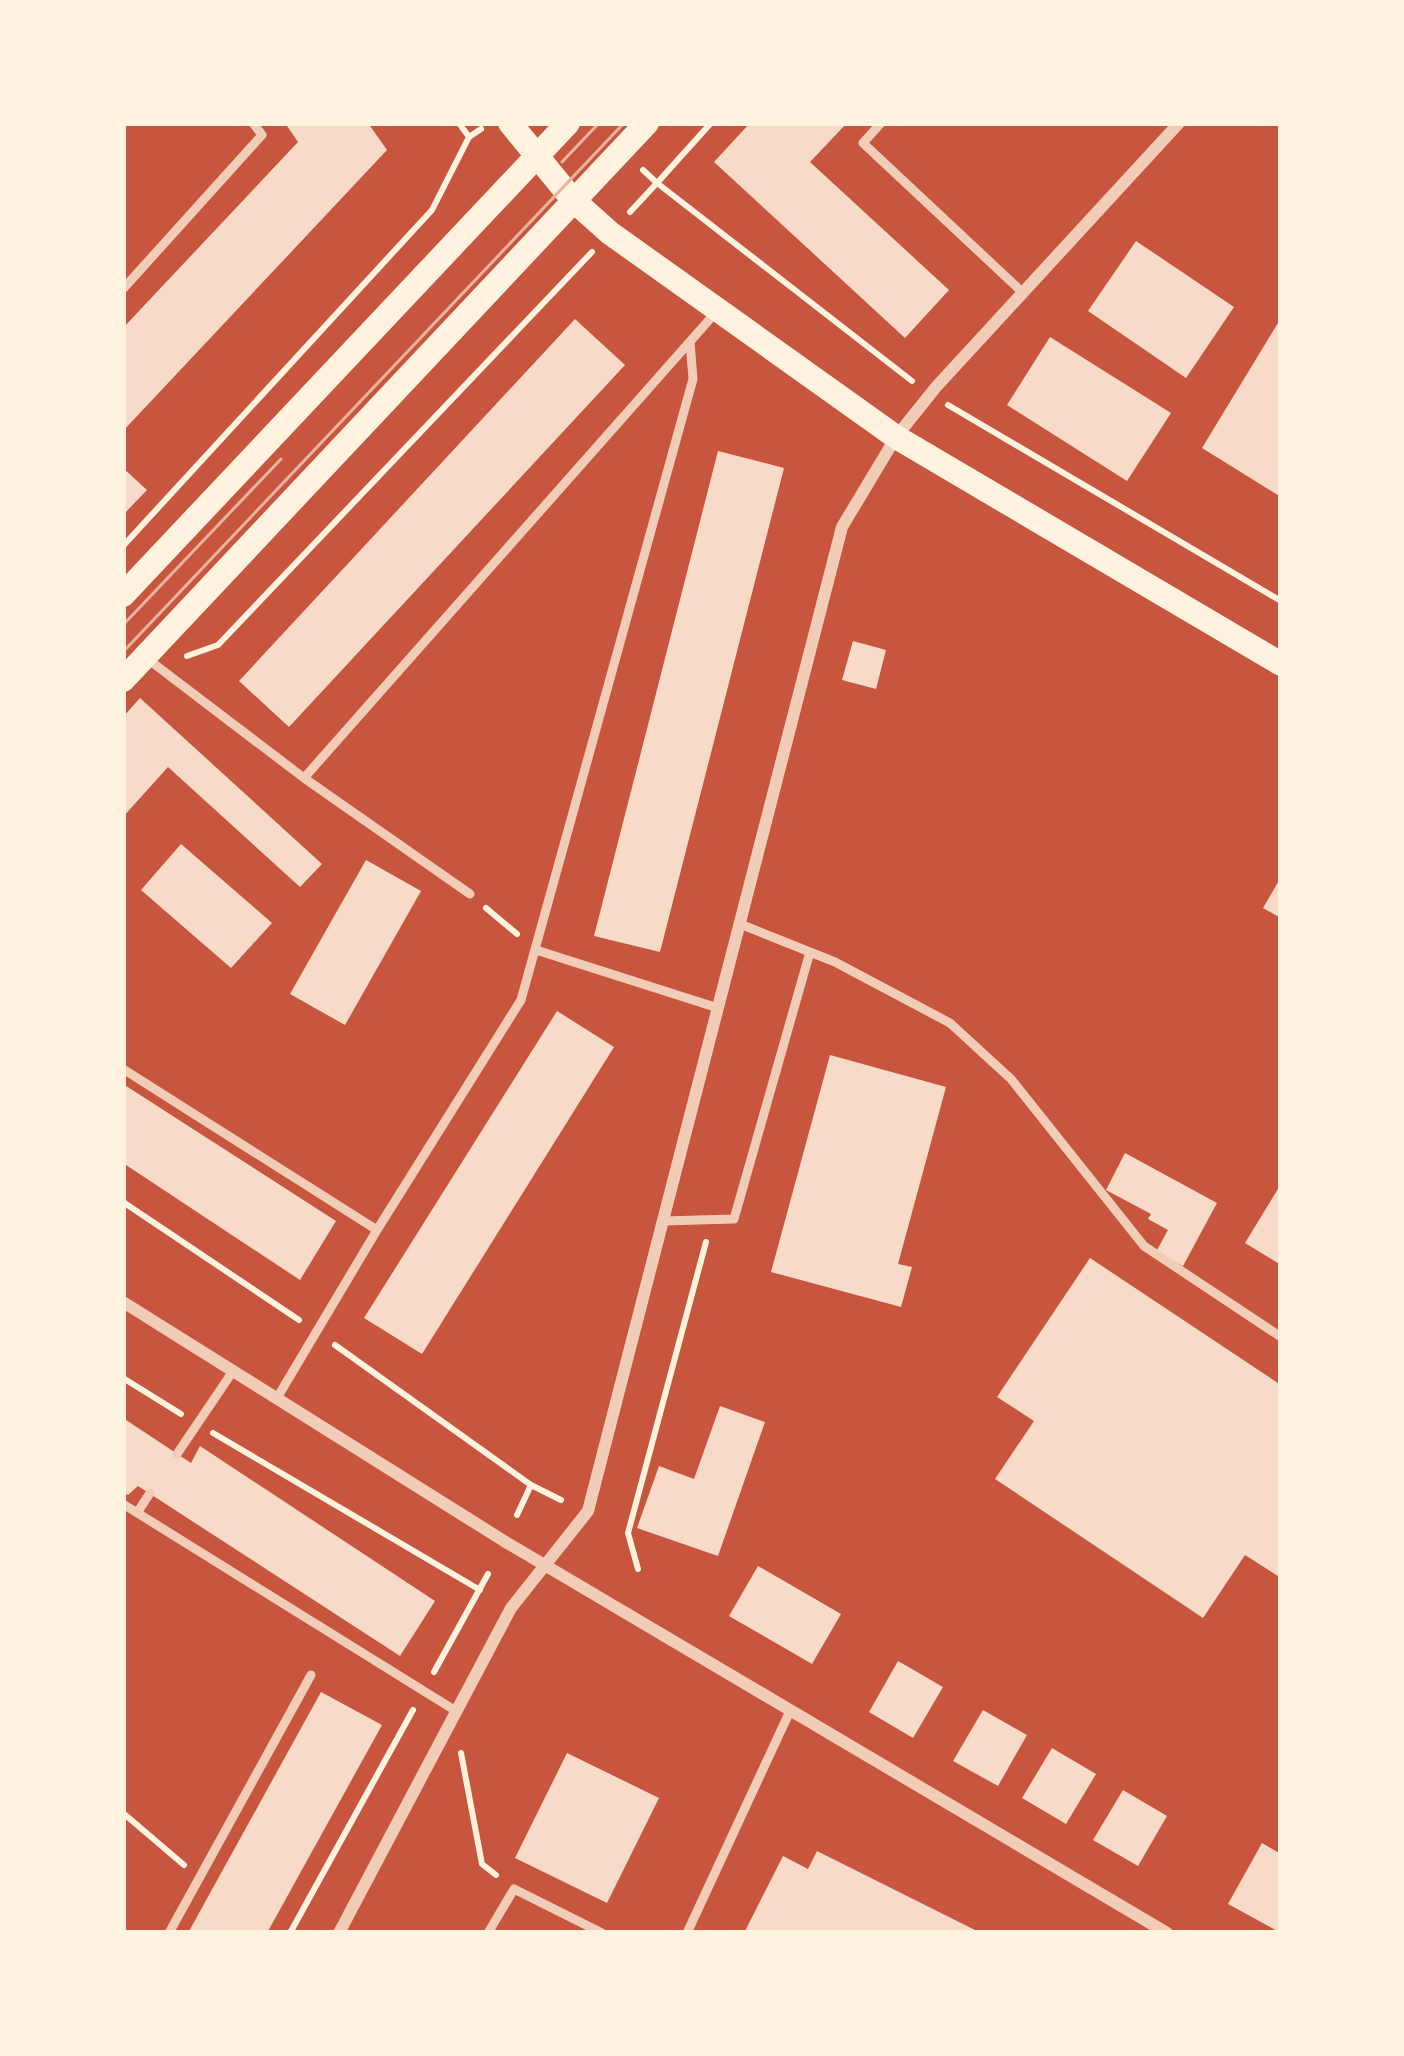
<svg xmlns="http://www.w3.org/2000/svg" width="1404" height="2056" viewBox="0 0 1404 2056" font-family="Georgia,serif">
<style>
.building{fill:#f7dbc8}
.lines{fill:none;stroke-linecap:round;stroke-linejoin:round}
.path{stroke:#fff3e0;stroke-width:6}
.service{stroke:#f1ccb7;stroke-width:9}
.minor{stroke:#f1ccb7;stroke-width:12}
.secondary{stroke:#fff3e0;stroke-width:24}
.tram{stroke:#e9b49f;stroke-width:3}
</style>
<rect width="100%" height="100%" fill="#c8553d"/>
<path class="building" d="M285 123H368L387 150 123 431V328L298 142Z
M750 123H847L810 162 949 290 905 338 714 162Z
M1136 241 1234 307 1186 378 1088 311Z
M1281 318V497L1202 448Z
M575 319 625 365 289 727 239 681Z
M1050 337 1171 413 1127 481 1007 405Z
M718 451 784 468 660 952 594 936Z
M123 468 147 490 123 515Z
M853 641 886 650 876 689 842 680Z
M140 698 322 864 300 887 168 767 123 817V717Z
M181 844 272 923 231 968 141 890Z
M366 860 421 891 345 1025 290 994Z
M1281 877V918L1263 908Z
M557 1011 614 1047 422 1354 364 1318Z
M830 1055 946 1087 898 1264 912 1267 901 1307 771 1272Z
M123 1084 336 1221 300 1280 123 1163Z
M1125 1153 1217 1203 1183 1266 1156 1252 1168 1230 1148 1219 1151 1214 1106 1190Z
M1281 1184V1265L1245 1243Z
M1090 1258 1281 1385V1578L1245 1555 1203 1618 995 1479 1034 1421 997 1397Z
M720 1406 765 1422 718 1556 637 1528 659 1466 694 1479Z
M123 1418 191 1463 200 1446 435 1601 400 1656 138 1486 128 1495 123 1492Z
M758 1566 841 1614 812 1664 729 1616Z
M898 1661 943 1687 913 1738 869 1712Z
M321 1692 382 1725 267 1933H188Z
M983 1710 1027 1735 998 1786 953 1761Z
M1052 1748 1096 1774 1066 1824 1022 1798Z
M567 1753 659 1798 607 1903 515 1858Z
M1123 1790 1167 1816 1138 1866 1093 1840Z
M1262 1843 1281 1854V1933L1228 1904Z
M817 1851 981 1933H744L783 1856 808 1869Z"/>
<g class="lines">
<path class="path" d="M459 123 469 137 481 129
M711 123 657 183 912 381
M630 212 657 183 643 170
M948 405 1281 601
M123 546 432 210 469 137
M187 656 218 645 592 252
M486 908 517 934
M123 1202 299 1320
M335 1345 531 1485 561 1500
M123 1378 181 1414
M213 1433 480 1590
M517 1515 531 1485
M638 1569 628 1533 706 1242
M434 1672 488 1574
M461 1753 482 1864 496 1875
M123 1813 184 1865
M290 1933 413 1710"/>
<path class="service" d="M881 123 863 143 1020 290
M123 289 262 135 253 123
M145 657 304 778 470 894
M304 778 717 311
M740 924 835 962 950 1023 1011 1079 1144 1246 1281 1337
M536 950 718 1008
M123 1069 377 1230 521 1000 693 379 690 342
M663 1221 734 1219 810 952
M277 1398 377 1230
M177 1454 233 1371
M123 1504 456 1711
M137 1513 150 1493
M169 1933 311 1675
M488 1933 514 1889 602 1933
M687 1933 790 1711"/>
<path class="minor" d="M123 1302 504 1541 1167 1933
M339 1933 511 1608 588 1511 842 527 896 437 936 387 1179 123"/>
<path class="secondary" d="M510 123 573 200 610 233 896 437 1281 664
M123 595 568 123
M123 680 647 123"/>
<path class="tram" d="M562 162 599 123
M123 625 281 459
M123 652 624 123"/>
</g>
<rect width="1404" height="2056" fill="none" stroke="#fff3e0" stroke-width="252"/>
</svg>
